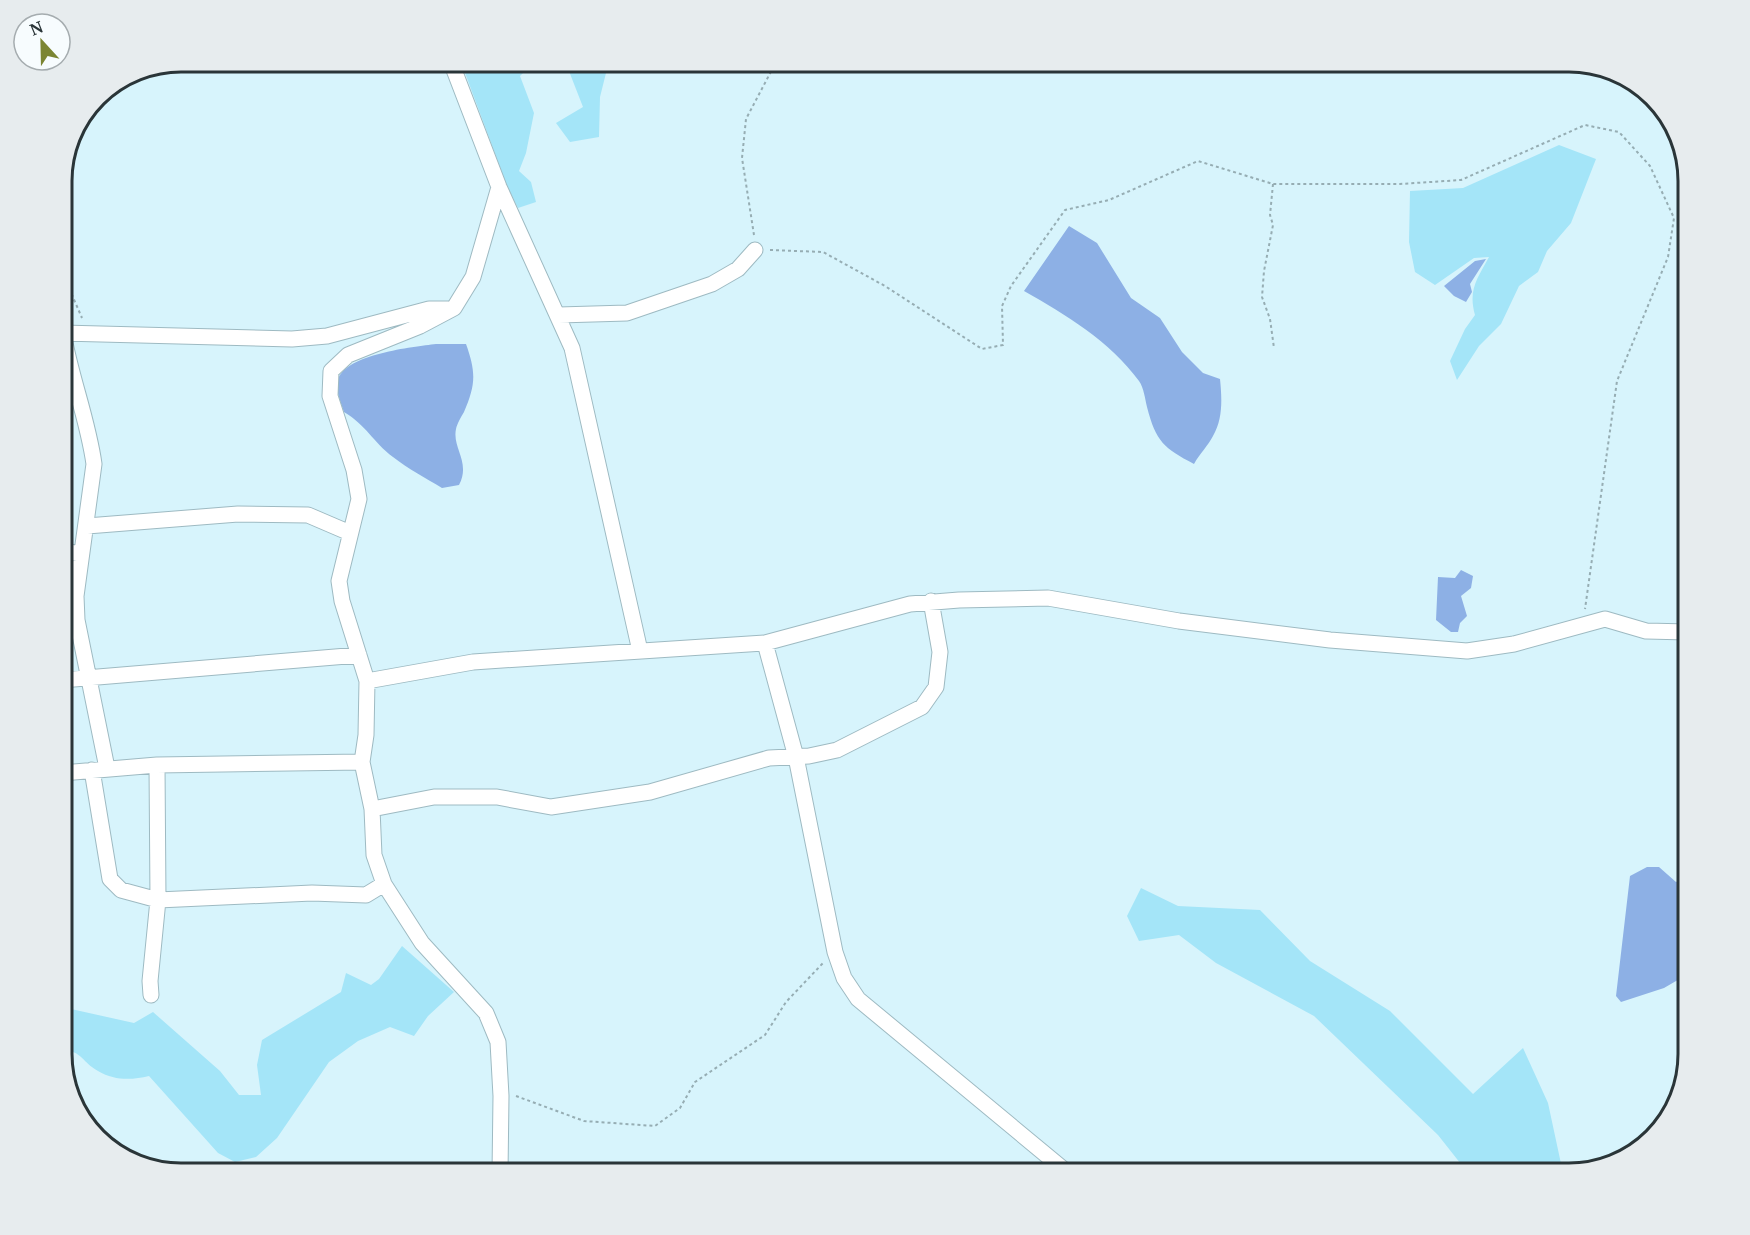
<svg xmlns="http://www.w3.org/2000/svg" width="1750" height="1235" viewBox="0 0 1750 1235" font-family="'Noto Serif',serif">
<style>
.green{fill:#a4e5f8}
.water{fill:#8db0e5}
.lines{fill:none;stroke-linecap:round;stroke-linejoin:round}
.minor-casing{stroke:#9ebac2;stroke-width:17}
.path{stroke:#96adb3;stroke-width:2;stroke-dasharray:3 3;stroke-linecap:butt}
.minor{stroke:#fff;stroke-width:15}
.rim{fill:none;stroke:#2a3538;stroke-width:3}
</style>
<rect width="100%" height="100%" fill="#d7f4fc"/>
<path class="green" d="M461 62H534L520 76 534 113 526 153 519 171 531 182 536 202 518 208 507 186Z
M555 62H602L607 69 600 97 599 137 570 142 556 123 583 107 567 66Z
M1559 145 1596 159 1571 223 1547 251 1538 272 1519 286 1501 324 1479 346 1457 380 1450 361 1465 329 1475 315C1468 290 1477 279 1489 257L1474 258 1435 285 1415 272 1409 242 1410 191 1463 188Z
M1141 888 1178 906 1260 910 1310 961 1390 1011 1473 1094 1523 1048 1548 1103 1563 1173H1468L1438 1135 1314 1016 1216 963 1179 935 1139 941 1127 916Z
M402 946 454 992 428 1016 414 1036 390 1027 358 1041 329 1062 277 1138 256 1157 235 1162 218 1153 149 1076C132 1080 115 1081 98 1071 82 1062 83 1052 62 1049V1007L134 1023 153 1012 220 1071 239 1095H261L257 1065 262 1040 341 992 346 973 371 985 379 979Z"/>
<path class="water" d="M1069 226 1097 243 1131 298 1160 318 1182 352 1203 373 1220 379C1222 399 1223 419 1213 436 1208 446 1200 453 1194 464 1164 448 1156 442 1147 407 1145 399 1144 388 1139 381 1110 341 1066 315 1024 291Z
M1486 259 1470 284 1472 292 1466 302 1454 296 1444 286 1475 261Z
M436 344H466C476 372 476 384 464 412 461 417 457 424 456 429 452 448 471 462 459 485L442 488C426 478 408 469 393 457 373 442 366 425 344 412 341 403 335 390 338 380 345 354 413 347 436 344Z
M1461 570 1473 576 1471 588 1461 596 1467 616 1460 623 1458 632H1451L1436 620 1438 577 1455 578Z
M1647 867H1659L1676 882 1688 877V974L1664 988 1621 1002 1616 996 1630 876Z"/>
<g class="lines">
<g class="minor-casing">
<path id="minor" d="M451 62 499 187 572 348 640 651
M499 187 473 277 454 308 420 326 348 355 331 371 330 396 354 470 359 499 339 581 342 601 367 681 366 735 362 762 372 809 374 855 384 884 422 943 486 1013 498 1042 501 1096 500 1173
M559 315 627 313 712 284 738 269 755 250
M62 333 292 339 327 336 429 309H448
M63 333C71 378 88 420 94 464L76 596 77 620 107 768
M87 526 238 514 308 515 350 533
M62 551 81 554
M765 643 796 757 835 952 844 978 858 999 1068 1173
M62 680 359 655
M367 681 473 662 765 643 910 604 959 600 1048 598 1179 621 1330 640 1467 651 1514 644 1605 619 1646 631 1688 632
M92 770 110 879 121 890 158 900 312 893 366 895 384 884
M62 773 157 765 362 762
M372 809 434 797H497L551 807 650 792 769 758 809 756 837 750 922 707 936 687 940 652 931 601
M151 995 150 981 158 900 157 765"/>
</g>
<path class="path" d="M1273 184 1270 215 1273 225 1264 271 1262 297 1270 319 1274 348
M754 235 742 158 746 119 776 62
M770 250 823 252 885 286 982 349 1003 345 1002 306 1011 286 1065 210 1109 200 1198 161 1273 184H1400L1461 180 1585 125 1619 132 1650 166 1674 218 1668 257 1617 381 1585 609
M62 272 82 318
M516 1096 584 1121 655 1126 680 1108 695 1082 765 1035 786 1002 823 963"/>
<use href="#minor" class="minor"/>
</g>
<path d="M0 0H1750V1235H0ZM181 72H1569A109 109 0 0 1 1678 181V1054A109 109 0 0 1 1569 1163H181A109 109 0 0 1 72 1054V181A109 109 0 0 1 181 72Z" fill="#e7ecee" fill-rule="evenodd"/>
<path class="rim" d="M181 72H1569A109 109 0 0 1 1678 181V1054A109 109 0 0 1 1569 1163H181A109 109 0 0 1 72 1054V181A109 109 0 0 1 181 72Z"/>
<g transform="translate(42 42) rotate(338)"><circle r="28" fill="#f7fcfe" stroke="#a5acaf" stroke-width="1.5"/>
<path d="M0-4.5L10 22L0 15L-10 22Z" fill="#7b8532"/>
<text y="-9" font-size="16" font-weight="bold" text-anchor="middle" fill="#2a3538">N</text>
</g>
</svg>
